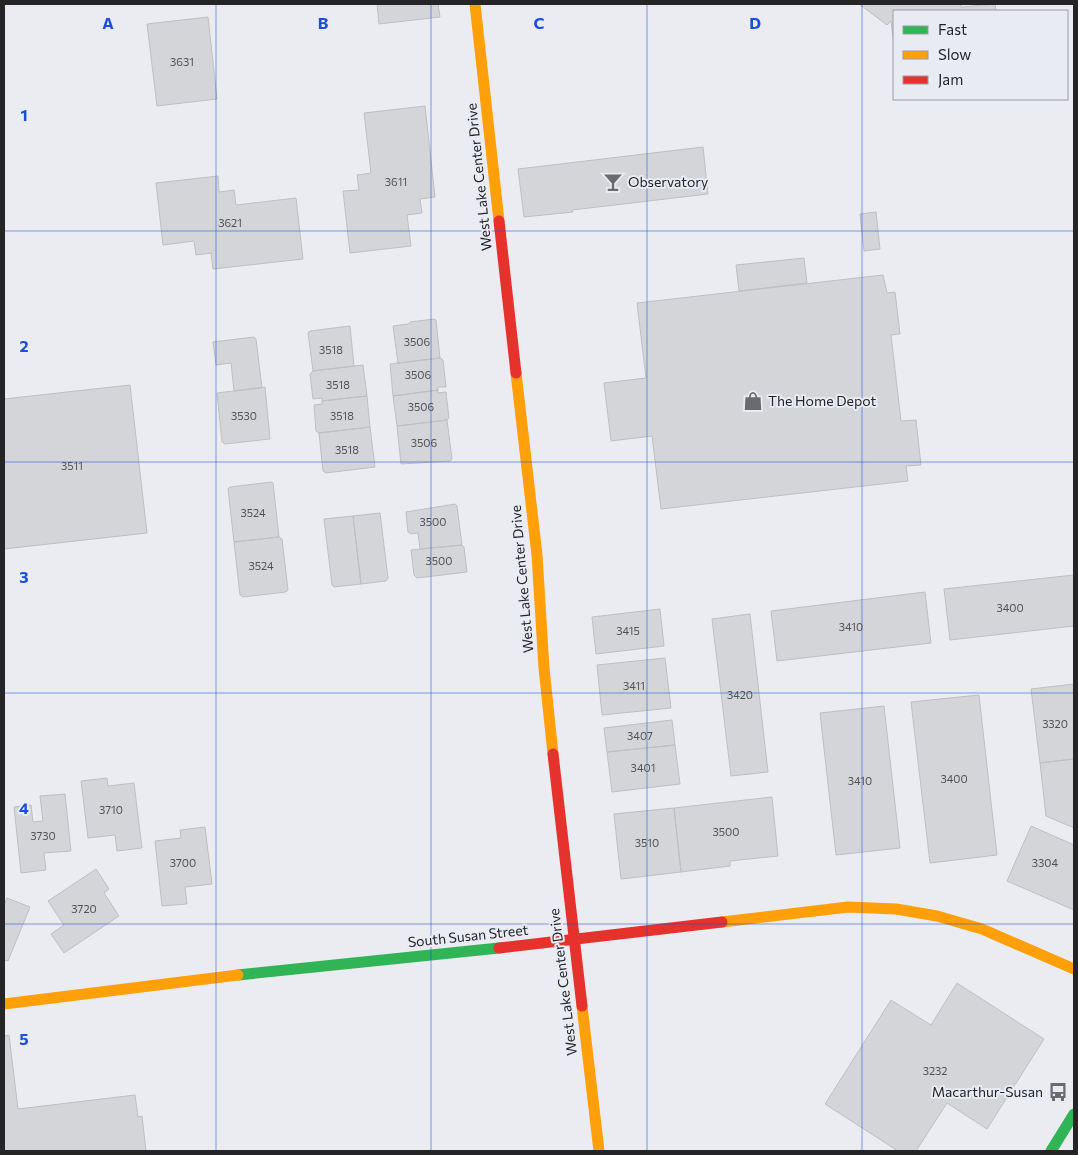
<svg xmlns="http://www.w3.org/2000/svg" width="1078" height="1155" viewBox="0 0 1078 1155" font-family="Commissioner,sans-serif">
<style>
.building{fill:#d4d5d9;stroke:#bfbfc3}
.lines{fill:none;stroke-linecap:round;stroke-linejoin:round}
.fast{stroke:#30b455;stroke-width:11}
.slow{stroke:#ff9f0a;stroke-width:11}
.jam{stroke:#e5322d;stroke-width:11}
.grid{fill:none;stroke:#1d4ed8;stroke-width:1;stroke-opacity:0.55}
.labels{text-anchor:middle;stroke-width:4;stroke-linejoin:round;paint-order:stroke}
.number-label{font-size:11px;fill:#525255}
.street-label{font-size:14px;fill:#252528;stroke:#e9ebf3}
.poi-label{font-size:14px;fill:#252528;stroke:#e9ebf3;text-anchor:start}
.grid-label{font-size:16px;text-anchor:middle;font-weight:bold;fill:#1d4ed8;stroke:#e9ebf3;stroke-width:4;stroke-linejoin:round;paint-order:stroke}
</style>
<rect width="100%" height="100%" fill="#ebecf1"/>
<path class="building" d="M377 4H438L440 17 379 24Z
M859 4H961V7L995 4 996 11H894V38H893L891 21 887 25Z
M208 17 217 99 157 106 147 24Z
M425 106 435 197 420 199 422 213 407 215 411 246 350 253 343 191 359 190 357 175 371 173 364 113Z
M703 147 708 194 572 210 573 212 524 217 518 169Z
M218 176 219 192 234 190 236 205 296 198 303 259 213 269 211 253 196 255 194 241 163 245 156 183Z
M876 212 880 249 864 251 860 214Z
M804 258 807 283 739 291 736 265Z
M883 275 887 293 895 292 900 334 891 335 901 421 916 420 921 465 906 466 908 481 661 509 652 436 611 441 604 383 646 378 637 303Z
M434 319 436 320 440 358 398 363 393 326 408 324 410 322Z
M350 326 354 366 313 371 308 333 310 331Z
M254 337 256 339 262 388 234 391 231 363 216 365 213 342Z
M440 358 443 360 446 387H438V390L393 396 390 364Z
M363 365 367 396 322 401V398L313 399 310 374 313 371Z
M130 385 147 533 4 549V399Z
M265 387 270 439 225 444 222 442 217 393Z
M438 390V393L446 392 449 418 447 420 397 426 393 396Z
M367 396 370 427 319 433 316 431 314 405 322 404V401Z
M447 420 452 459 450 461 401 464 397 426Z
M370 427 375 467 326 473 323 471 319 433Z
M271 482 273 483 279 537 234 542 228 489 230 487Z
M455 504 457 506 462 545 420 549 418 533 411 534 408 532 406 512Z
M380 513 388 578 386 581 361 584 353 516Z
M353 516 361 584 334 587 332 585 324 519Z
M279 537 282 539 288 590 286 592 243 597 240 595 234 542Z
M462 545 464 547 467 572 417 578 414 575 411 550Z
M1074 575V626L950 640 944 589Z
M925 592 931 643 777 661 771 611Z
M660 609 664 646 596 654 592 617Z
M750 614 768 772 731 776 712 619Z
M665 658 671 708 602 715 597 665Z
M1074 684V759L1040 763 1031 689Z
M979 695 997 855 930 863 911 702Z
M884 706 900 848 836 855 820 713Z
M672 720 675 745 607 752 604 728Z
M675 745 680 784 612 792 607 752Z
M1074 759V828L1046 816 1040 763Z
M107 778 108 786 134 783 142 848 117 851 115 835 88 838 81 781Z
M65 794 71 851 44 853 46 870 21 873 14 807 31 805 33 822 43 821 40 796Z
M772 797 778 856 730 861V866L681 872 674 808Z
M674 808 681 872 621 879 614 814Z
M1031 826 1074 845V910L1007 881Z
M205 827 212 884 185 887 187 904 162 906 155 841 181 838 180 830Z
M96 869 109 889 104 893 119 916 64 953 51 934 64 925 48 901Z
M7 898 30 907 8 961 4 960V905Z
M957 983 1044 1039 987 1129 947 1103 916 1151H898L825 1104 891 1000 931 1025Z
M9 1035 18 1109 135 1095 138 1117 142 1116 146 1151H4V1036Z"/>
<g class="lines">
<path class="fast" d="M238 975 499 948
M1051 1151 1074 1114"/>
<path class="slow" d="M475 4 499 221
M516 373 537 555 544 668 553 754
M722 922 848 907 896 909 937 916 982 929 1074 969
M4 1004 238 975
M582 1006 599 1151"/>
<path class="jam" d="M499 221 516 373
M553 754 582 1006
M499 948 722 922"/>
</g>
<path class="grid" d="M216 4V1151M431 4V1151M647 4V1151M862 4V1151M4 231H1074M4 462H1074M4 693H1074M4 924H1074"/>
<defs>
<g id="bar-bare" transform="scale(1.5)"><path d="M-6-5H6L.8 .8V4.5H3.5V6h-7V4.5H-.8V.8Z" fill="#6a6b6e" stroke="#e9ebf3" stroke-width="2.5" paint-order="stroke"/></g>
<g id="shop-bare" transform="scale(1.5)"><path d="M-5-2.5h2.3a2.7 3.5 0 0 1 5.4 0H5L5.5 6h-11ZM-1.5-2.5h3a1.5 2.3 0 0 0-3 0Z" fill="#6a6b6e" stroke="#e9ebf3" stroke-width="2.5" paint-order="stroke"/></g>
<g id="bus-bare" transform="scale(1.5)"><path d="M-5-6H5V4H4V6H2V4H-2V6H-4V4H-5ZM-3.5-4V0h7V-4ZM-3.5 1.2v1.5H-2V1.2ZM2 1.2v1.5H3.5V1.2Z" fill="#6a6b6e" stroke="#e9ebf3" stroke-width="2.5" paint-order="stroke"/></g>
</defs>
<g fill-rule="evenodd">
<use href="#bar-bare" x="613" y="182"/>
<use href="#shop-bare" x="753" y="401"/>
<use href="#bus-bare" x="1058" y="1092"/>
</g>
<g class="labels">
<g class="number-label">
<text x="182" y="66">3631</text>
<text x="396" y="186">3611</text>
<text x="230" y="227">3621</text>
<text x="417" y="346">3506</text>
<text x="331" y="354">3518</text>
<text x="418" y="379">3506</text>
<text x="338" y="389">3518</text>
<text x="421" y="411">3506</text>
<text x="244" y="420">3530</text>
<text x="342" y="420">3518</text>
<text x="424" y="447">3506</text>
<text x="347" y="454">3518</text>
<text x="72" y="470">3511</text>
<text x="253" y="517">3524</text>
<text x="433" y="526">3500</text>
<text x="439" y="565">3500</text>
<text x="261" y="570">3524</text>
<text x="1010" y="612">3400</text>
<text x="851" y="631">3410</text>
<text x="628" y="635">3415</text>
<text x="634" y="690">3411</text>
<text x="740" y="699">3420</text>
<text x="1055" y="728">3320</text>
<text x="640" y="740">3407</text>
<text x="643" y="772">3401</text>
<text x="954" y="783">3400</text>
<text x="860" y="785">3410</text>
<text x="111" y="814">3710</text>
<text x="726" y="836">3500</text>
<text x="43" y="840">3730</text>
<text x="647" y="847">3510</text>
<text x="183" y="867">3700</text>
<text x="1045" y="867">3304</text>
<text x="84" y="913">3720</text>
<text x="935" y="1075">3232</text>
</g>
<g class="street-label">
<text transform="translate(479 177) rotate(-96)" y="5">West Lake Center Drive</text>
<text transform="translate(522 579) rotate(-95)" y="5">West Lake Center Drive</text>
<text transform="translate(468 936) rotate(-6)" y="5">South Susan Street</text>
<text transform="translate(563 982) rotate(-97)" y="5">West Lake Center Drive</text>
</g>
<g class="poi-label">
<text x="628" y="187">Observatory</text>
<text x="768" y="406">The Home Depot</text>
<text x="1043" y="1097" text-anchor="end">Macarthur-Susan</text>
</g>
</g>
<g class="grid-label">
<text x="108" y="29">A</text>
<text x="323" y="29">B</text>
<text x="539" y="29">C</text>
<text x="755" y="29">D</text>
<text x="24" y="121">1</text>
<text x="24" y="352">2</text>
<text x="24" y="583">3</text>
<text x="24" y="814">4</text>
<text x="24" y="1045">5</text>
</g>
<rect width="1078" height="1155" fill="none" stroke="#252528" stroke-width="10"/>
<rect x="893" y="10" width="175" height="90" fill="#e9ebf3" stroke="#9b9ca2"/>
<rect x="903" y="26" width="25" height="8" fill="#30b455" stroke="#9b9ca2"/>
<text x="938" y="35" font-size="15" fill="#252528">Fast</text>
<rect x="903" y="51" width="25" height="8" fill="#ff9f0a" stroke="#9b9ca2"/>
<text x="938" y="60" font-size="15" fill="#252528">Slow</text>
<rect x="903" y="76" width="25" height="8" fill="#e5322d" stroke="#9b9ca2"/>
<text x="938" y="85" font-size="15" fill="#252528">Jam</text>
</svg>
